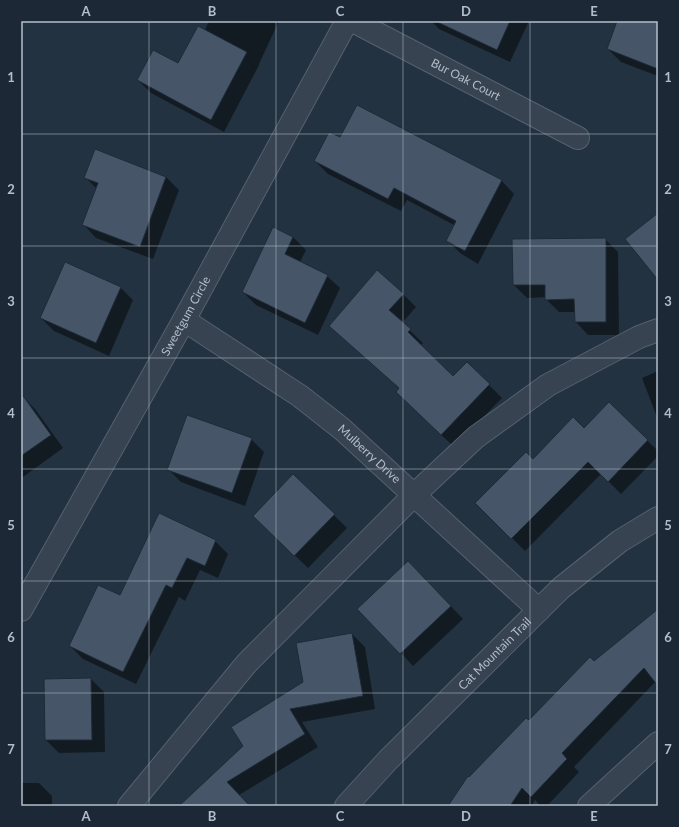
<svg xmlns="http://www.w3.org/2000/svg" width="679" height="827" viewBox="0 0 679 827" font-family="Lato,sans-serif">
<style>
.shadow{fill:#0007}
.building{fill:#465668;stroke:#1e2a38}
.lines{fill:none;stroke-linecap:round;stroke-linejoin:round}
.minor-casing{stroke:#55616e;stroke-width:24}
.minor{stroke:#374351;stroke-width:22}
.grid{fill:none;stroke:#b3becb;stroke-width:1;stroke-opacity:0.55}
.labels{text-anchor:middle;stroke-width:3;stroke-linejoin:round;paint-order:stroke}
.street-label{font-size:12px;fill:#b3becb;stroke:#1c2836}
.neatline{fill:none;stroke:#b3becb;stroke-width:1.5}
.grid-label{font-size:13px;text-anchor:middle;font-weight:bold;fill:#b3becb}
</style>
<rect width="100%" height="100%" fill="#233241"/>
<path class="shadow" d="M209 21H279L259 64V65L224 132 151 93 138 80 178 64 205 30Z
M431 21H529L510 62 439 29Z
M619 21H658V76L621 62 608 49Z
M357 106 502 181 514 194 478 264 460 253 447 240 454 225 407 200 401 211 328 174 315 161 341 138Z
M85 177H166L179 190 153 259 96 238 84 225 97 189Z
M293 237 306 250 300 262 327 276 340 288 318 335 256 305 243 292Z
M605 239 618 252 619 335H588L576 322 575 312H559L546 299V297L527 298 514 285Z
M120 287 133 300 109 356 54 331 41 318Z
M403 294 416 307 402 323 423 343 420 346 453 378 467 363 502 398 454 447 410 405 400 389 330 326Z
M658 371V420L642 378Z
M22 396 35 409 63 448 23 477 21 476V397Z
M609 403 658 451V456L621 494 601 474 525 551 477 503 533 461 584 429Z
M251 439 264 452 245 506 181 482 168 469Z
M293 475 347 528 308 568 254 516Z
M215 541 228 554 218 578 200 570 185 601 179 597 136 684 83 659 70 646 120 596Z
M421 575 463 619 413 666 401 653Z
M658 610V684L656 681 574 767 579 772 547 806H541L535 800 531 806H449L469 778 529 722 594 662Z
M352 634 365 647 375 709 302 722 318 747 239 795 249 806H181L244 747Z
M91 679 104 692 105 752 59 753 46 740Z
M21 783H39L52 796V806H21Z"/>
<path class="building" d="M435 21H510L497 50Z
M617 21H658V69L607 49Z
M198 26 247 52 211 120 137 80 153 50 178 63Z
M357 105 502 180 465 251 446 241 456 221 394 188 388 199 314 161 329 132 340 137Z
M95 149 166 177 140 247 82 225 98 183 84 178Z
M658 213V280L625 239Z
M273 227 293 237 285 254 328 275 305 323 242 292Z
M606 238V322H575L574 299 545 300V285H513L512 239Z
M65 262 121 287 96 343 40 318Z
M377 270 404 294 389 310 411 329 408 332 453 376 467 362 490 384 441 435 396 392 399 388 329 326Z
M21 393 51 435 21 456Z
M609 402 648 440 608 482 588 462 511 539 475 503 526 452 533 459 573 417 584 428Z
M187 415 252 438 232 493 167 470Z
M293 474 335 514 294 556 253 516Z
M159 513 216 540 205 566 187 558 172 588 166 585 123 672 69 646 98 585 120 595Z
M408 561 451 606 400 654 357 609Z
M658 609V686L644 668 562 753 567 759 531 797 522 788 510 806H448L468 776 469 777 526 718 529 720 590 657 594 661Z
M352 633 363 696 290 709 305 734 227 782 250 806H179L243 746 231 727 303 682 296 643Z
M91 678 92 740H45L44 679Z"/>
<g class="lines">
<g class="minor-casing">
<g id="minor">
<path id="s1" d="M353 21 578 138"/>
<path id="s2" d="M184 320 300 396 342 429 539 610"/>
<path id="s3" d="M21 610 184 320 347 21"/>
<path d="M129 806 247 663 414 495 476 437 548 385 639 337 658 330"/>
<path id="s4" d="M346 806 388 760 561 588 620 541 658 518"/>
<path d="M589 806 658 743"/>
</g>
</g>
<use href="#minor" class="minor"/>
</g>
<path class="grid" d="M149 21V806M276 21V806M403 21V806M530 21V806M21 134H658M21 246H658M21 358H658M21 469H658M21 581H658M21 693H658"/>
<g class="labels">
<g class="street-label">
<text dy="4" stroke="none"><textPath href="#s1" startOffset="127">Bur Oak Court</textPath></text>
<text dy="4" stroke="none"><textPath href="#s3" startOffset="337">Sweetgum Circle</textPath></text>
<text dy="4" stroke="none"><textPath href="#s2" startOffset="229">Mulberry Drive</textPath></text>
<text dy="4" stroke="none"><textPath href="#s4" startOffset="213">Cat Mountain Trail</textPath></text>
</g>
</g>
<rect width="679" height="827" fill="none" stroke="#1c2836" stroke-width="44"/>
<rect x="22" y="22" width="635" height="783" class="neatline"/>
<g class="grid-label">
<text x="86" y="16">A</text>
<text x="212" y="16">B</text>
<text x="340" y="16">C</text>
<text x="466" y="16">D</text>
<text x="594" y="16">E</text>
<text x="11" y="82">1</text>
<text x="668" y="82">1</text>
<text x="11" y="194">2</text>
<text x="668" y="194">2</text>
<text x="11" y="306">3</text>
<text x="668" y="306">3</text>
<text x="11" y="418">4</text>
<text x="668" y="418">4</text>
<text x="11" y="530">5</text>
<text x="668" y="530">5</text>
<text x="11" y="642">6</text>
<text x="668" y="642">6</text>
<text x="11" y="754">7</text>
<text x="668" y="754">7</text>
<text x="86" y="821">A</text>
<text x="212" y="821">B</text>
<text x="340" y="821">C</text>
<text x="466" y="821">D</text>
<text x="594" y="821">E</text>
</g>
</svg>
